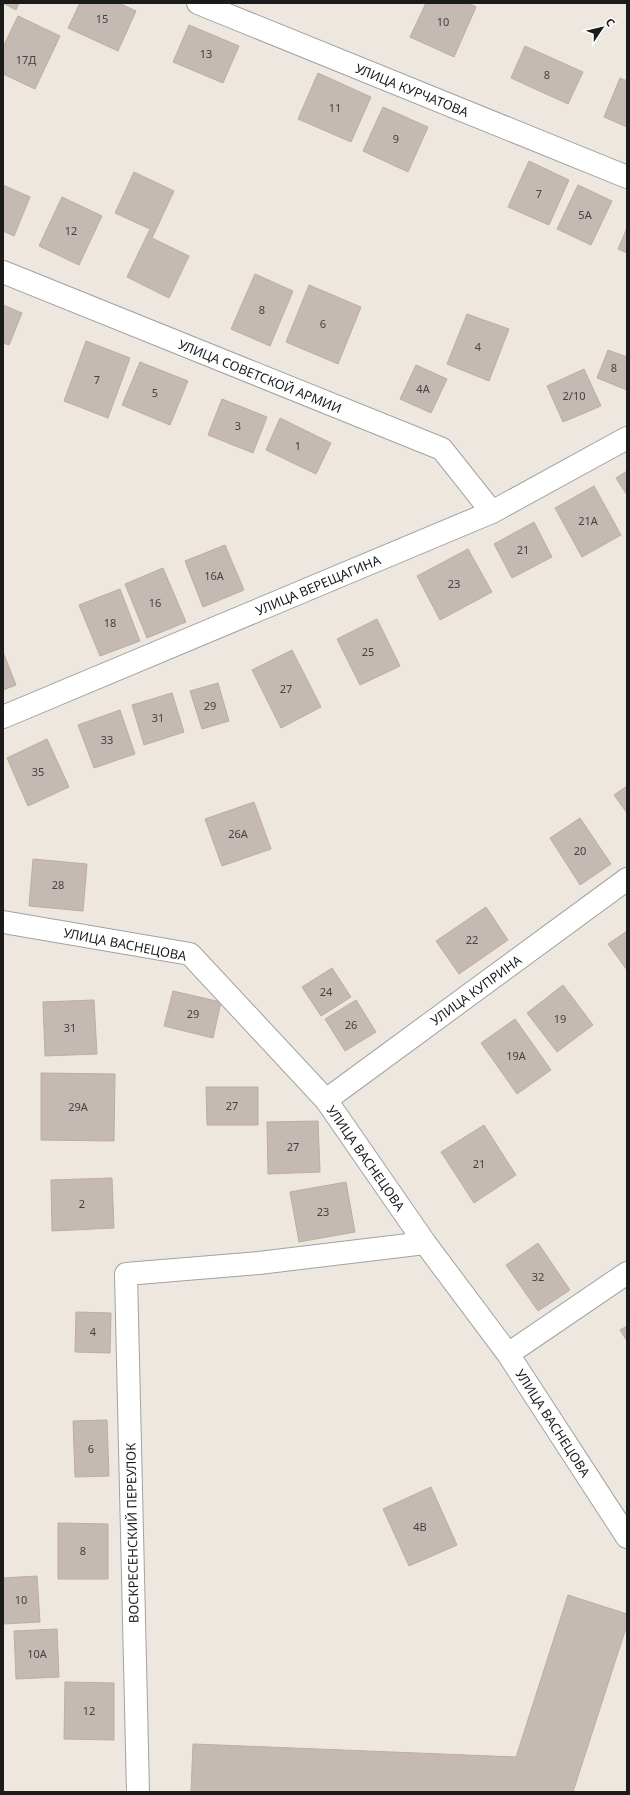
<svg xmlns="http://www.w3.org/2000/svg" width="630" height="1795" viewBox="0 0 630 1795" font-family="'Noto Sans',sans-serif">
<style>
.building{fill:#c4b9b3;stroke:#beada2}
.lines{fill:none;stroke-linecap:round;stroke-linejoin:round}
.street-casing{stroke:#a2a2a2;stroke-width:24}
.street{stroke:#fff;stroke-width:22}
.labels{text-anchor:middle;stroke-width:4;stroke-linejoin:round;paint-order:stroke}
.number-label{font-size:11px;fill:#454241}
.street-label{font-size:13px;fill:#1b1b1b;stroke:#fff}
</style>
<rect width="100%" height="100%" fill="#ede7df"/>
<path class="building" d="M3 3H19L16 10Z
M80 3H119L136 11 118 51 68 28Z
M426 3H468L476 7 454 57 410 37Z
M18 16 60 36 35 89 3 74V47Z
M189 25 239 46 223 83 173 62Z
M525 46 583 72 568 104 511 78Z
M318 73 371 97 351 142 298 119Z
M620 78 627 81V127L604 117Z
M383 107 428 127 408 172 363 151Z
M529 161 569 180 549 225 508 207Z
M134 172 174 191 152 238 189 256 169 298 127 277 150 229 115 213Z
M3 185 30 197 14 236 3 231Z
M578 185 612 201 591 245 557 229Z
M62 197 102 216 79 265 39 246Z
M627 228V253L618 249Z
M255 274 293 291 270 346 231 329Z
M309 285 361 307 338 364 286 342Z
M3 305 22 313 9 345 3 343Z
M467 314 509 329 489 381 447 364Z
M86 341 130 358 108 418 64 401Z
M608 350 627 357V390L597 378Z
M140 362 188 381 170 425 122 405Z
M416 365 447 379 431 413 400 399Z
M584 369 601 406 563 422 547 386Z
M222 399 267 417 253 453 208 435Z
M280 418 331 443 316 474 266 450Z
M627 471V495L616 478Z
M594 486 621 535 582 557 555 508Z
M534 522 552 557 512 578 494 544Z
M225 545 244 590 203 607 185 561Z
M468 549 492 592 440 620 417 576Z
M163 568 186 622 147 638 125 584Z
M120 589 140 641 100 656 79 605Z
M377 619 400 666 360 685 337 639Z
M292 650 321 707 281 728 252 670Z
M3 652 16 685 3 690Z
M218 683 229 721 202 729 190 691Z
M172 693 184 732 144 745 132 705Z
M120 710 135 754 94 768 78 725Z
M47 739 69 787 28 806 7 758Z
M627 786V813L614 795Z
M254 802 271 849 222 866 205 819Z
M580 818 611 864 580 885 550 838Z
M33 859 87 864 83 911 29 906Z
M486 907 508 940 459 974 436 941Z
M627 931V970L608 944Z
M332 968 351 997 321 1016 302 987Z
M563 985 593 1025 557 1052 527 1013Z
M173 991 221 1002 213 1038 164 1026Z
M94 1000 97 1054 45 1056 43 1002Z
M356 1000 376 1032 345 1051 325 1019Z
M515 1019 551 1070 517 1094 481 1043Z
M41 1073 115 1074 114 1141 41 1140Z
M206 1087H258V1125H207Z
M318 1121 320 1172 268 1174 267 1122Z
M484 1125 516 1175 474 1203 441 1152Z
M112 1178 114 1228 52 1231 51 1180Z
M346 1182 355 1232 299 1242 290 1192Z
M538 1243 570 1290 538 1311 506 1265Z
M76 1312 111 1313 110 1353 75 1352Z
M627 1326V1341L620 1330Z
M107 1420 109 1476 75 1477 73 1421Z
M431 1487 457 1545 409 1566 383 1509Z
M58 1523 108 1524V1579H58Z
M37 1576 40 1622 3 1624V1578Z
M568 1595 627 1614V1625L573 1792H191L193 1744 516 1757Z
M57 1629 59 1677 16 1679 14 1631Z
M65 1682 114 1683V1740L64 1739Z"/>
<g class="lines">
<g class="street-casing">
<path id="street" d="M198 3 627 177
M3 272 442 449 492 512
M3 717 492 512 627 438
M3 922 190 954 326 1100 425 1243 508 1354 627 1537
M326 1100 627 879
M508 1354 627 1273
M138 1792 126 1274 259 1263 425 1243"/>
</g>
<use href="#street" class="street"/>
</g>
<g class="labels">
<g class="number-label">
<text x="102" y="23">15</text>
<text x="443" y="26">10</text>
<text x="206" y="58">13</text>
<text x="26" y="64">17Д</text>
<text x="547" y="79">8</text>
<text x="335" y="112">11</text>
<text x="396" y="143">9</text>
<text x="539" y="198">7</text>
<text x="585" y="219">5А</text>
<text x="71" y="235">12</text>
<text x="262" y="314">8</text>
<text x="323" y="328">6</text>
<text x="478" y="351">4</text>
<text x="614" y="372">8</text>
<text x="97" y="384">7</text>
<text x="423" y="393">4А</text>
<text x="155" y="397">5</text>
<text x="574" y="400">2/10</text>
<text x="238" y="430">3</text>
<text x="298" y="450">1</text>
<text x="588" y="525">21А</text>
<text x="523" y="554">21</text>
<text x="214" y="580">16А</text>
<text x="454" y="588">23</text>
<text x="155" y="607">16</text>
<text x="110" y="627">18</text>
<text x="368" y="656">25</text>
<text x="286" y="693">27</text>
<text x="210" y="710">29</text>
<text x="158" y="722">31</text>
<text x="107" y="744">33</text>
<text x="38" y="776">35</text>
<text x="238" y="838">26А</text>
<text x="580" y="855">20</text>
<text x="58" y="889">28</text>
<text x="472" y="944">22</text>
<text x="326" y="996">24</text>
<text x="193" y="1018">29</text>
<text x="560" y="1023">19</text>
<text x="351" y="1029">26</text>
<text x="70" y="1032">31</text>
<text x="516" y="1060">19А</text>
<text x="232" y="1110">27</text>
<text x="78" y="1111">29А</text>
<text x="293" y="1151">27</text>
<text x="479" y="1168">21</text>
<text x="82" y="1208">2</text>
<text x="323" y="1216">23</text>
<text x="538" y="1281">32</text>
<text x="93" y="1336">4</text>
<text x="91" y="1453">6</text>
<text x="420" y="1531">4В</text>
<text x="83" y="1555">8</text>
<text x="21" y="1604">10</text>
<text x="37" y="1658">10А</text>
<text x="89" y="1715">12</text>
</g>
<g class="street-label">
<text transform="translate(412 90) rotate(22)" y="5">УЛИЦА КУРЧАТОВА</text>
<text transform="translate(260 376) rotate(22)" y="5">УЛИЦА СОВЕТСКОЙ АРМИИ</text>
<text transform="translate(318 585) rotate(-23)" y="5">УЛИЦА ВЕРЕЩАГИНА</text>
<text transform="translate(125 944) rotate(11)" y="5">УЛИЦА ВАСНЕЦОВА</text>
<text transform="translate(476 990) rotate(-36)" y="5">УЛИЦА КУПРИНА</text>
<text transform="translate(366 1158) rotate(55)" y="5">УЛИЦА ВАСНЕЦОВА</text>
<text transform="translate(553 1423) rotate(57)" y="5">УЛИЦА ВАСНЕЦОВА</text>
<text transform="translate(132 1533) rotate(-91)" y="5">ВОСКРЕСЕНСКИЙ ПЕРЕУЛОК</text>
</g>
</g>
<rect width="630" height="1795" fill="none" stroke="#1b1b1b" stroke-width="8"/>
<g transform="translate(602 28) rotate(55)" stroke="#ffffff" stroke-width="3" paint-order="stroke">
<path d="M0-3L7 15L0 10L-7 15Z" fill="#1b1b1b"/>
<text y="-6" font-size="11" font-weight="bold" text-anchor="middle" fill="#1b1b1b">С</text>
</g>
</svg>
